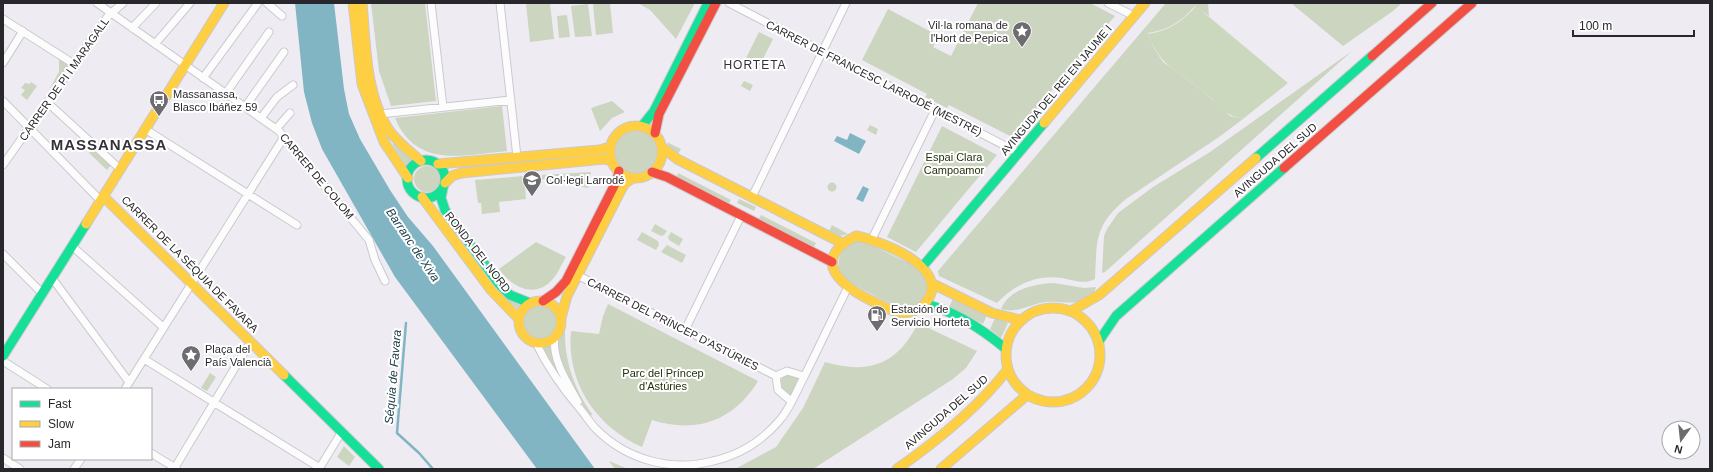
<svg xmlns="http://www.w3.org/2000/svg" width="1713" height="472" viewBox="0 0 1713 472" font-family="Arial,sans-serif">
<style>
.green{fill:#cbd5c0}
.forest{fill:#cbd8bd}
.water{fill:#82b5c3}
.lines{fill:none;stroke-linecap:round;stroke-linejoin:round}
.stream{stroke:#82b5c3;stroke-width:2.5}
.street-casing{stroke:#cbc9ce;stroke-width:9}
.fast-casing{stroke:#cbc9ce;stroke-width:11}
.slow-casing{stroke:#cbc9ce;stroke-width:11}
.jam-casing{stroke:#cbc9ce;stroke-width:11}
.street{stroke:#fcfcfd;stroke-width:7}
.fast{stroke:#16e098;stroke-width:9}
.slow{stroke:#ffcf43;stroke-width:9}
.jam{stroke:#f24e42;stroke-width:9}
.labels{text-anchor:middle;stroke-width:4;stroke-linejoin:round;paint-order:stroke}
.poi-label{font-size:11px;fill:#28272b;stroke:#fff;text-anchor:start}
.street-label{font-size:11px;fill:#28272b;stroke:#fff}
.park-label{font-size:11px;fill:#23320a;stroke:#fff}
.neighbourhood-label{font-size:12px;letter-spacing:1px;fill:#333139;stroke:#fff}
.water-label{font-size:12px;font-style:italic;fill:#193c45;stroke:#fff}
.district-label{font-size:15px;font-weight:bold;letter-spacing:1px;fill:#333139;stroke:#fff}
</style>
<rect width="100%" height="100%" fill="#eeecf2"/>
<path class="green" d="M371 3H425L436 101 391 106 379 71Z
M526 3H550L554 39 530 42Z
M610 3 613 33 596 35 593 4Z
M638 3H695L676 39 650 10Z
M978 3H1090L1115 16 1012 137 949 105 947 108 925 97 927 94 862 60 888 9 939 36 933 47 951 56Z
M1166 3H1208L1209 16 1195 6C1182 21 1169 30 1148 33L1154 48 1163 62 1204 92 1230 116 1243 119 1219 137 1126 199C1094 226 1097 240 1095 279 1084 285 1074 280 1062 278 1036 274 1014 285 997 303L939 276 938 271Z
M1291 3H1402L1393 11 1343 46Z
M588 4 592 36 575 37 571 6Z
M567 15 570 37 559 38 557 16Z
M759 32 773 39 760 65 746 58Z
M1352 51 1105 272 1102 273 1104 236 1107 229 1118 213 1153 187 1210 152Z
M59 59 69 65 52 89 50 88 59 72Z
M744 81 753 85 750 91 741 86Z
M31 82 37 86 27 100 21 95 25 90 21 88 25 83 30 84Z
M612 101 625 112 612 118 600 131 591 108Z
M502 106 507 151C464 155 416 169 395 118Z
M870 125 878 129 876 135 867 130Z
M942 126 997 155 916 252 887 237Z
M615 152a21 21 0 1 1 42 0a21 21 0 1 1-42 0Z
M393 142 413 160 407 167 393 145Z
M667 142 681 149 678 154 670 149Z
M92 148 111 165 107 170 89 153Z
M414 179a13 13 0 1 1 26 0a13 13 0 1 1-26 0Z
M591 172 588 188 542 179V175Z
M678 173 731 200 729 203 677 177Z
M524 176 526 199 499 202 500 212 482 214 481 203H478L475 180Z
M827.5 187a4.5 4.5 0 1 1 9 0a4.5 4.5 0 1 1-9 0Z
M739 199 756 207 754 211 737 203Z
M761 215 816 243 814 247 759 219Z
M655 224 667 231 664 235 661 236 651 231Z
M832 225 848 234 840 236 829 231Z
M642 232 658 241 659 245 656 250 637 240Z
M671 232 683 239 679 246 669 240 668 237Z
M859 241C871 243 881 250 892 255 901 260 915 264 921 272 934 286 924 309 904 308 893 307 853 285 844 278 832 263 841 244 859 241Z
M536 242 566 257C561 265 558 274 551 281 533 299 511 286 499 269Z
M667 245 686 255 682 263 661 252Z
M1054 283 1084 288 1096 287C1091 310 1062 300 1046 302 1029 304 1018 314 1001 309 1009 289 1034 284 1054 283Z
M502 293 520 303 518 309 500 295Z
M953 299 987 315 983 324 949 307Z
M608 304 758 381C734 421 696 434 652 420L642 447C596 427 566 382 571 331L599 334 603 316Z
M524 322a16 16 0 1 1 32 0a16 16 0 1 1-32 0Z
M995 318 1008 323 1001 338 990 329Z
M918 323 977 351 966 368 953 379 813 469H735L776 447 803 408 825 362C869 375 898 364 918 323Z
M565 328C564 361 574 388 592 414L591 416C581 404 554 358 558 342 559 337 564 333 565 328Z
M551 346 560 373 571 395 563 385 542 348Z
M210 373 216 377 207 391 201 388Z
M787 374 800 378 790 397 781 390C779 382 780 378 787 374Z
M344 446 355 457 349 466 337 457Z
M609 461 628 469H630H615Z"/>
<path class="forest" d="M1196 6 1288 83 1243 119C1218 113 1221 105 1204 92 1176 69 1163 70 1148 34 1169 31 1183 21 1196 6Z"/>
<path class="water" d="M295 3H334L344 89 349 114 360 139 390 190 408 217 433 246 595 469H537L395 277 322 149 312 123 304 92Z
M850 133 866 141 859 154 834 141 837 136 847 140Z
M863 186 869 189 863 202 856 199Z"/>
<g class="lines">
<path class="stream" d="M406 323 397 433 419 453 433 469"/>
<g class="street-casing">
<path id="street" d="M97 3 279 131 369 240 375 260 385 281
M267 3 282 16
M431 3 443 107
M500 3 517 157
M729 3 1019 153
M1108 3 1134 16
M3 19 74 64
M132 28 156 3
M155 44 190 3
M3 63 23 31
M203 78 258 3
M226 93 269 32
M3 101 100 200
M47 102 120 169
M245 107 284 52
M380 114 511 100
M261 118 277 97 293 85
M145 129 297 225
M276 129 290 113
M3 165 108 16 123 3
M752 197 846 3
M872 239 935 110
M72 246 163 327
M3 254 42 293
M575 274 776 376
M52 278 129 382
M685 330 741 216
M555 337C551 358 568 384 578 402
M536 343C548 368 563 389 581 410 586 416 591 424 596 429 627 460 671 472 713 461 739 455 761 442 779 421 790 409 796 392 804 377 819 347 833 317 848 287
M144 359 320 468
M3 361 47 389
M125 389 284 137
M791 401 778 390 776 376 787 371 804 376
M151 453 177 469
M3 458 20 469
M74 469 81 459
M174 469 251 341
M319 469 341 433"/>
</g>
<g class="fast-casing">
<path id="fast" d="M642 126 654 111 708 3
M1256 158 1372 56
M407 179a19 19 0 1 1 38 0a19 19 0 1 1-38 0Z
M443 188 441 198 445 210 499 284 510 295 530 303
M923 266 1044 123
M925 304C955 311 982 329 1006 349
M1099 341 1116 316 1284 168
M3 356 86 224
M284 375 379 469"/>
</g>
<g class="slow-casing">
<path id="slow" d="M353 3 362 84 384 142 408 178
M362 3C366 45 365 92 388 129 397 142 409 151 421 161
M1044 123 1145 3
M610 152a26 26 0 1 1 52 0a26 26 0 1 1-52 0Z
M663 148 677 159 842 243
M438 164 599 150 610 147
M445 183 452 176 461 173 604 159 612 161
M103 196 284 375
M422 197 491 290 519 319
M86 224 224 3
M856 236C880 241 946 265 929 298 924 307 915 312 904 313 895 313 884 307 876 303 844 288 807 261 856 236Z
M933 284 992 313 1020 320
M519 322a21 21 0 1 1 42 0a21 21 0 1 1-42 0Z
M1006 355a47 47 0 1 1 94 0a47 47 0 1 1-94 0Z
M1071 311 1099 295 1256 158
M561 318 567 296 620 192 625 183 633 178
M897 469C937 441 978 408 1008 369
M941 469 1027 395"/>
</g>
<g class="jam-casing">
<path id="jam" d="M1372 56 1432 3
M655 133 659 114 716 3
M1284 168 1472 3
M652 172 667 177 832 262
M543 301 556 292 566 281 617 180 619 171"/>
</g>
<use href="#street" class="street"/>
<use href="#fast" class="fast"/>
<use href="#slow" class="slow"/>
<use href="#jam" class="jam"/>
</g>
<defs>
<g id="sight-pin" transform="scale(1)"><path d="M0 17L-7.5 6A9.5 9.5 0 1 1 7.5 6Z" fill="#6d6c71" stroke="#fff"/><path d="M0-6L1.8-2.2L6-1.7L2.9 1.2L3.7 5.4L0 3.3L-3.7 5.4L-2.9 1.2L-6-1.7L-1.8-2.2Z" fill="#fff"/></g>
<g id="bus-pin" transform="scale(1)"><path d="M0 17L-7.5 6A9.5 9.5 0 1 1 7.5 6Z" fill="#6d6c71" stroke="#fff"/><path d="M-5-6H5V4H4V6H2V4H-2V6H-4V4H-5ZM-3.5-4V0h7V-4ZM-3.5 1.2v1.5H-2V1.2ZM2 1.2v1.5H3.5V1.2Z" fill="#fff"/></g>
<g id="school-pin" transform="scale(1)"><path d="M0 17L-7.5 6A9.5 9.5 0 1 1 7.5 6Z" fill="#6d6c71" stroke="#fff"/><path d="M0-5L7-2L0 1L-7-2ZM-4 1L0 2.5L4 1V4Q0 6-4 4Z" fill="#fff"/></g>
<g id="fuel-pin" transform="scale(1)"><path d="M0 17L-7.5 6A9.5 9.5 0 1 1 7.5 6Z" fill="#6d6c71" stroke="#fff"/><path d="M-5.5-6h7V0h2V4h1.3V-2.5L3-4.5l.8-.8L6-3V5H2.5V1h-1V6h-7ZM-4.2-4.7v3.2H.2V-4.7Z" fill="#fff"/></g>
</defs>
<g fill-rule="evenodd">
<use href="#sight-pin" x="1022" y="31"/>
<use href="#bus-pin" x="159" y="100"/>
<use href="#school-pin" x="532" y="180"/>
<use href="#fuel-pin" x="877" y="315"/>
<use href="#sight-pin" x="191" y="355"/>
</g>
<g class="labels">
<g class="poi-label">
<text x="1008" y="29" text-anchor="end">Vil·la romana de<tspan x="1008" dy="13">l'Hort de Pepica</tspan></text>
<text x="173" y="98">Massanassa,<tspan x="173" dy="13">Blasco Ibáñez 59</tspan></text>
<text x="546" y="184">Col·legi Larrodé</text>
<text x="891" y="313">Estación de<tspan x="891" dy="13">Servicio Horteta</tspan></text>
<text x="205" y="353">Plaça del<tspan x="205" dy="13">País Valencià</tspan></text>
</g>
<g class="street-label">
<text transform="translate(874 78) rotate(27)" y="4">CARRER DE FRANCESC LARRODÉ (MESTRE)</text>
<text transform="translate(64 79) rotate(-55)" y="4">CARRER DE PI I MARAGALL</text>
<text transform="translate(1056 90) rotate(-50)" y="4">AVINGUDA DEL REI EN JAUME I</text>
<text transform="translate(1275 160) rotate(-41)" y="4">AVINGUDA DEL SUD</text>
<text transform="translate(317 176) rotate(50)" y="4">CARRER DE COLOM</text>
<text transform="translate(478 252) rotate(52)" y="4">RONDA DEL NORD</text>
<text transform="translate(190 264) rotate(45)" y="4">CARRER DE LA SÉQUIA DE FAVARA</text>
<text transform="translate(673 324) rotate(27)" y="4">CARRER DEL PRÍNCEP D'ASTÚRIES</text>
<text transform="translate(946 412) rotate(-41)" y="4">AVINGUDA DEL SUD</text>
</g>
<g class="park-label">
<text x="954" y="161">Espai Clara<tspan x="954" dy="13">Campoamor</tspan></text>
<text x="663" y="377">Parc del Príncep<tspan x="663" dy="13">d'Astúries</tspan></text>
</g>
<g class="neighbourhood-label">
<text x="755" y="69">HORTETA</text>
</g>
<g class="water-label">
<text transform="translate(413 245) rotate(56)" y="4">Barranc de Xiva</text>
<text transform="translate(393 377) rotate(-85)" y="4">Séquia de Favara</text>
</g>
<g class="district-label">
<text x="109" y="150">MASSANASSA</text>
</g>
</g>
<rect width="1713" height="472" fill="none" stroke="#28272b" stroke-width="8"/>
<rect x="12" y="388" width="140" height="72" fill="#ffffff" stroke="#a9a9aa"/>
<rect x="20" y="401" width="20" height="6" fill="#16e098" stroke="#a9a9aa"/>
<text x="48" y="408" font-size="12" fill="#28272b">Fast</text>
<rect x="20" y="421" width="20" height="6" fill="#ffcf43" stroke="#a9a9aa"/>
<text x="48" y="428" font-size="12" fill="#28272b">Slow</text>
<rect x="20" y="441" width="20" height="6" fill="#f24e42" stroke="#a9a9aa"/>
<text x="48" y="448" font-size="12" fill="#28272b">Jam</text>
<g transform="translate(1681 440) rotate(195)"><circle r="19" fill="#ffffff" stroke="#a9a9aa"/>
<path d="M0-3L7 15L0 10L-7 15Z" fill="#6d6c71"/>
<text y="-6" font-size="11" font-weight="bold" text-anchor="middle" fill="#28272b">N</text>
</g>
<path d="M1573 30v6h121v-6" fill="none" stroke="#28272b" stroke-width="2"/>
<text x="1579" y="30" font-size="12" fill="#28272b" stroke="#ffffff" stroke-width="3" paint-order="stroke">100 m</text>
</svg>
